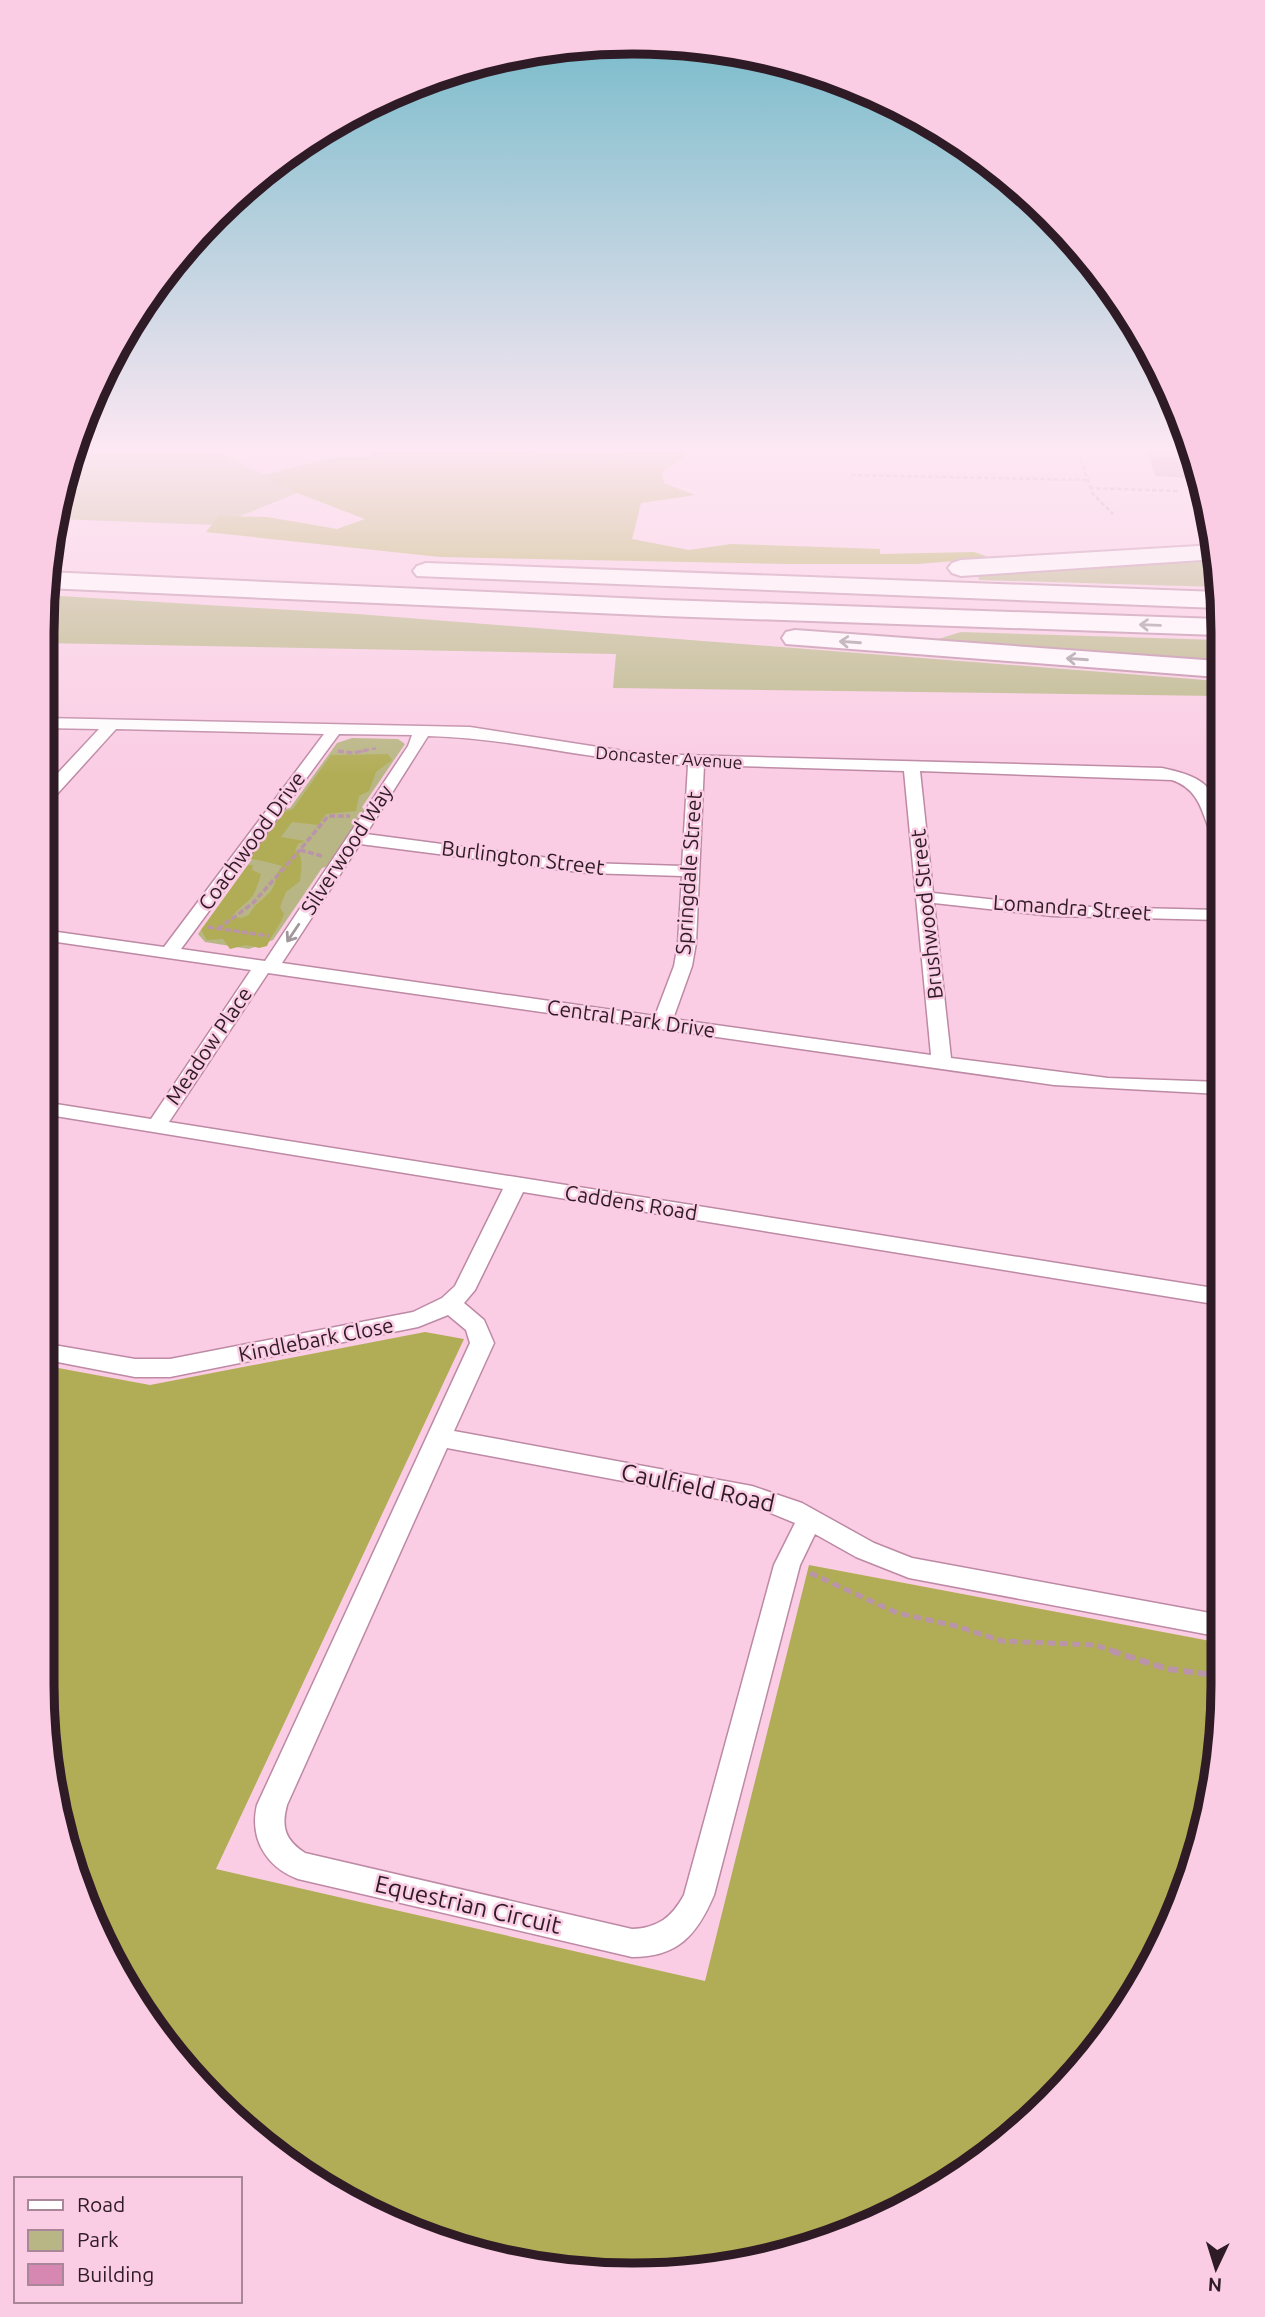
<svg xmlns="http://www.w3.org/2000/svg" width="1265" height="2317" viewBox="0 0 1265 2317" font-family="Ubuntu,sans-serif">
<style>
.green{fill:#b8b684}
.forest{fill:#b1ad56}
.lines{fill:none;stroke-linecap:round;stroke-linejoin:round}
.minor-casing{stroke:#bd89a4;stroke-width:3}
.motorway-casing{stroke:#bd89a4;stroke-width:4}
.path-far3{stroke:#ba94a8;stroke-width:2.5;stroke-dasharray:4.5 2.5;stroke-linecap:butt}
.path-far2{stroke:#ba94a8;stroke-width:3.5;stroke-dasharray:6 2.5;stroke-linecap:butt}
.path-far1{stroke:#ba94a8;stroke-width:5;stroke-dasharray:8 4.5;stroke-linecap:butt}
.path{stroke:#ba94a8;stroke-width:6;stroke-dasharray:10 5;stroke-linecap:butt}
.minor{fill:#fff;fill-rule:evenodd}
.motorway{fill:#fff;fill-rule:evenodd}
.wall{fill:#b87599}
.building{fill:#d688b2;stroke:#965f7d;stroke-width:2}
.oneway{stroke:#a1989d}
.labels{text-anchor:middle;stroke-width:5;stroke-linejoin:round;paint-order:stroke}
.far-street-label{font-size:18px;fill:#2f1b26;stroke:#facde4}
.street-label{font-size:21px;fill:#2f1b26;stroke:#facde4}
.near-street-label{font-size:24px;fill:#2f1b26;stroke:#facde4}
.rim{fill:none;stroke:#2f1b26;stroke-width:9}
</style>
<rect width="100%" height="100%" fill="#facde4"/>
<path class="green" d="M74 452H217L300 492 218 525 56 519 62 479Z
M533 452H633L588 483Z
M1218 561V587L979 580 977 572Z
M43 595 357 614 1218 681V696L613 688 616 654 43 643Z
M961 632 1218 640V661L935 640Z
M352 738 398 739 405 744 362 807 366 812 331 865 322 868 273 940 249 949 205 942 198 934 255 855 252 851 281 810 290 808 337 743Z"/>
<path class="forest" d="M375 452H533L550 461 607 463 626 452H686V456L662 472 664 483 695 495 641 503 632 539 689 550 731 544 880 549V554L974 552 991 558 917 564H786L440 557 206 532 219 516 267 517 337 529 365 519 297 493 264 475 334 457H371Z
M388 754 392 760 376 772 369 791 359 796 356 811 326 814 318 825 292 822 281 837 305 841 298 844 295 851 299 853C303 863 301 871 300 881L286 892 280 907 284 914C280 926 272 934 267 946L259 948 246 945 230 949 223 939 207 940 201 930 248 865H253L252 870 261 874C252 904 252 895 232 916L241 918 249 915C254 904 262 901 270 892 277 884 275 874 282 866 271 863 259 859 247 859L246 856 263 840 284 812 293 809 331 755Z
M425 1332 464 1339 216 1869 705 1981 809 1565 1221 1643 1222 1723 1203 1838 1144 1979 1022 2128 859 2230 672 2274 480 2255 305 2176 164 2044 73 1875 42 1684V1365L150 1385Z"/>
<g class="lines">
<g class="minor-casing">
<path id="minor" d="M43 718 470 727 643 754 1162 768C1210 778 1219 790 1219 838 1201 834 1210 793 1172 780L920 771 933 893 1053 906 1219 910V920L1053 916 934 903 951 1058 1108 1078 1220 1082V1094L1054 1085 268 973 169 1122 1220 1289V1305L523 1192 475 1290 464 1303 484 1320 494 1343 454 1431 752 1486 802 1503 874 1543 912 1558 1221 1615V1637L909 1578 856 1557 815 1534 800 1565 714 1895C697 1935 678 1957 632 1957L298 1879C266 1867 249 1838 257 1805L470 1343 466 1330 448 1315 418 1327 170 1377H135L42 1359V1343L135 1359H170L413 1312 442 1298 455 1286 503 1189 43 1114V1102L151 1119 251 970 43 940V930L164 947 324 734 116 729 49 803 43 804V789L99 729 43 728ZM339 734 412 735 408 746 265 961 181 949ZM428 736C516 738 599 763 688 765L682 866 587 863 366 834ZM704 765 904 771 931 1055 673 1019 692 966 696 943ZM360 844 587 873 682 876 678 943 674 966 655 1016 282 963ZM447 1448 751 1505 795 1523 774 1565 684 1895C672 1917 658 1928 632 1929L305 1853C285 1840 281 1827 287 1805Z"/>
</g>
<g class="motorway-casing">
<path id="motorway" d="M1215 545 1217 559 961 576 952 573 948 568 952 563 961 560Z
M426 563 1218 592V608L417 576 413 571 417 566Z
M47 572 665 600 1218 619V635L665 616 46 588Z
M795 630 1218 661V677L786 644 782 638 786 632Z"/>
</g>
<path class="path-far3" d="M1078 452 1093 494 1113 514
M851 475 1087 480
M1089 488 1179 491
M338 751 345 752
M358 752 377 748"/>
<path class="path-far2" d="M338 751 353 753 367 750
M322 856 300 850 328 816H350
M208 927 269 936
M218 929 253 903 300 850"/>
<path class="path-far1" d="M810 1573 897 1613 956 1626 1002 1641 1094 1645 1117 1652"/>
<path class="path" d="M1111 1651 1168 1669 1222 1676"/>
<use href="#minor" class="minor"/>
<use href="#motorway" class="motorway"/>
</g>
<path class="wall" d="M1148 452H1189L1191 459 1188 478 1155 476Z"/>
<path class="building" d="M1156 452H1189L1191 459 1158 458Z"/>
<defs><path id="oneway-shaft" d="M-6 0H5M1.5-3L5.5 0L1.5 3" fill="none" stroke-width="1.6" stroke-linecap="round" stroke-linejoin="round" transform="scale(1.75)"/></defs>
<g class="oneway">
<use href="#oneway-shaft" transform="translate(1150 625) rotate(-178)"/>
<use href="#oneway-shaft" transform="translate(850 642) rotate(-176)"/>
<use href="#oneway-shaft" transform="translate(1077 659) rotate(-176)"/>
<use href="#oneway-shaft" transform="translate(293 933) rotate(124)"/>
</g>
<linearGradient id="sky" x2="0" y2="1"><stop stop-color="#6fb8c8"/><stop offset="0.58" stop-color="#fde8f3"/><stop offset="1" stop-color="#fde8f3" stop-opacity="0"/></linearGradient>
<rect width="1265" height="776" fill="url(#sky)"/>
<g class="labels">
<g class="far-street-label">
<text transform="translate(669 758) rotate(4)" y="6">Doncaster Avenue</text>
</g>
<g class="street-label">
<text transform="translate(252 841) rotate(-54)" y="7">Coachwood Drive</text>
<text transform="translate(347 850) rotate(-57)" y="7">Silverwood Way</text>
<text transform="translate(523 858) rotate(7)" y="7">Burlington Street</text>
<text transform="translate(689 873) rotate(-86)" y="7">Springdale Street</text>
<text transform="translate(1072 908) rotate(4)" y="7">Lomandra Street</text>
<text transform="translate(927 914) rotate(-96)" y="7">Brushwood Street</text>
<text transform="translate(631 1019) rotate(8)" y="7">Central Park Drive</text>
<text transform="translate(209 1046) rotate(-56)" y="7">Meadow Place</text>
<text transform="translate(631 1203) rotate(9)" y="7">Caddens Road</text>
<text transform="translate(316 1340) rotate(-11)" y="7">Kindlebark Close</text>
</g>
<g class="near-street-label">
<text transform="translate(698 1488) rotate(12)" y="8">Caulfield Road</text>
<text transform="translate(468 1905) rotate(13)" y="8">Equestrian Circuit</text>
</g>
</g>
<path d="M0 0H1265V2317H0ZM632 54H633A578 578 0 0 1 1211 632V1685A578 578 0 0 1 633 2263H632A578 578 0 0 1 54 1685V632A578 578 0 0 1 632 54Z" fill="#facde4" fill-rule="evenodd"/>
<path class="rim" d="M632 54H633A578 578 0 0 1 1211 632V1685A578 578 0 0 1 633 2263H632A578 578 0 0 1 54 1685V632A578 578 0 0 1 632 54Z"/>
<rect x="14" y="2177" width="228" height="126" fill="#facde4" stroke="#a98698" stroke-width="2"/>
<rect x="28" y="2200" width="35" height="10" fill="#ffffff" stroke="#a98698" stroke-width="2"/>
<text x="77" y="2212" font-size="21" fill="#2f1b26">Road</text>
<rect x="28" y="2230" width="35" height="21" fill="#b8b684" stroke="#a98698" stroke-width="2"/>
<text x="77" y="2247" font-size="21" fill="#2f1b26">Park</text>
<rect x="28" y="2264" width="35" height="21" fill="#d688b2" stroke="#a98698" stroke-width="2"/>
<text x="77" y="2282" font-size="21" fill="#2f1b26">Building</text>
<g transform="translate(1216 2268) rotate(184)" stroke="#facde4" stroke-width="5" paint-order="stroke">
<path d="M0-5L12 26L0 18L-12 26Z" fill="#2f1b26"/>
<text y="-10" font-size="19" font-weight="bold" text-anchor="middle" fill="#2f1b26">N</text>
</g>
</svg>
